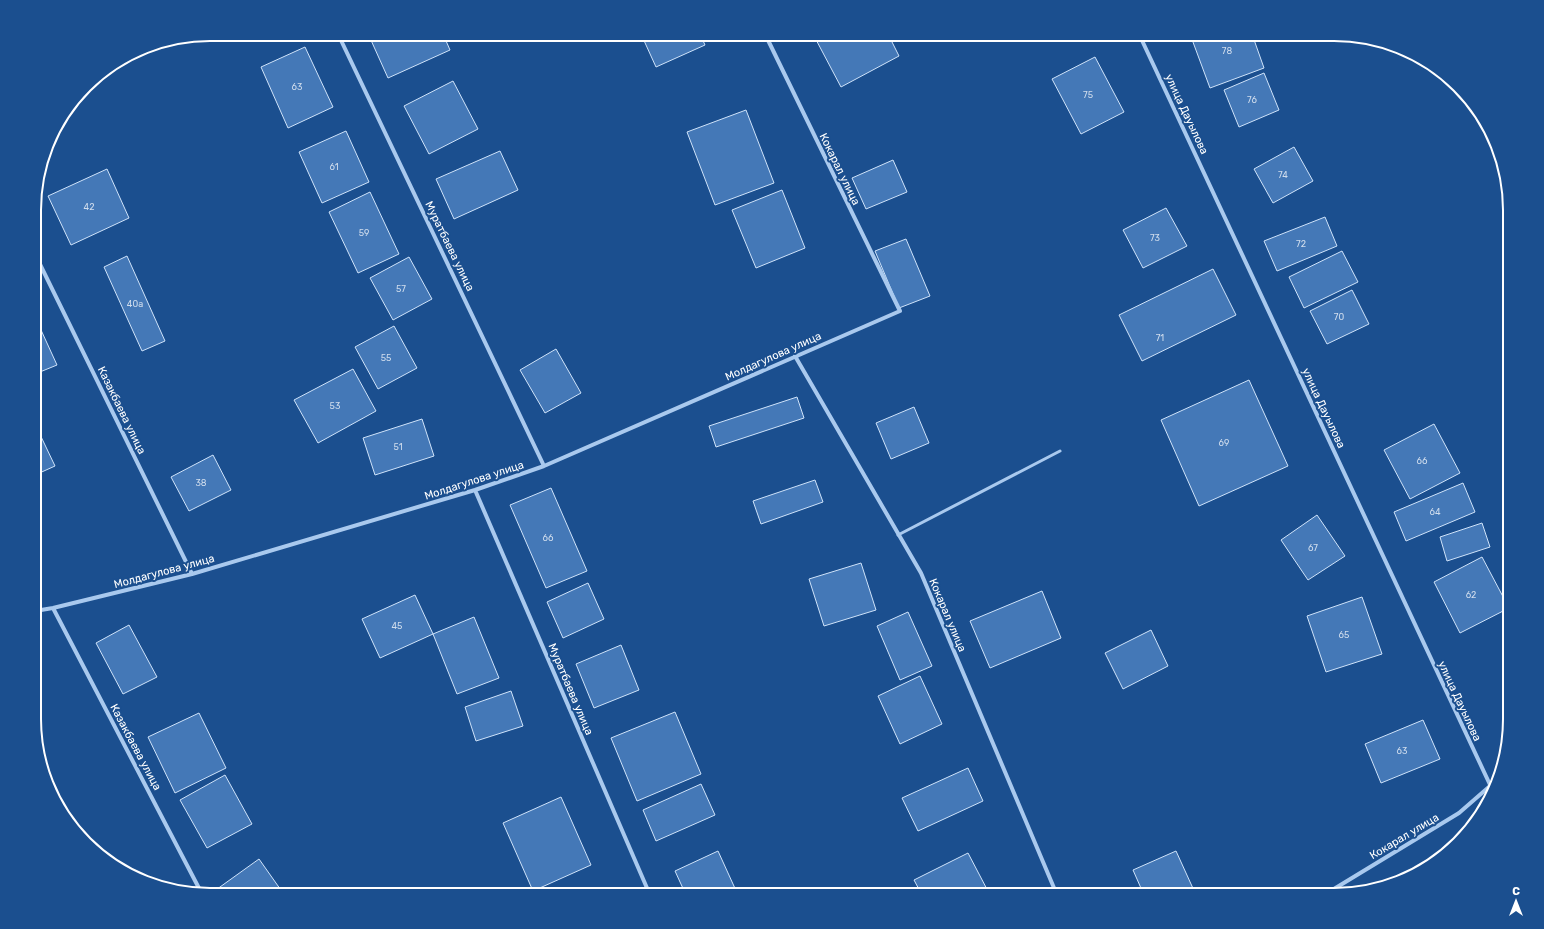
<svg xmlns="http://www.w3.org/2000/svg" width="1544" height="929" viewBox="0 0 1544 929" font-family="Rubik,sans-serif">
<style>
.building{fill:#4478b7;stroke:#cfe3fa}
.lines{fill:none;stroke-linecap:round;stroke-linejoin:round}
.lane{stroke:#a9c9ee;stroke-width:3}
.street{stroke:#a9c9ee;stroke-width:4}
.labels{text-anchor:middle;stroke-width:4;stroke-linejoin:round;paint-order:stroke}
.number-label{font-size:9px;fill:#d0dded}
.street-label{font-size:11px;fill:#fff;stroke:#1b4f8f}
.rim{fill:none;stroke:#fff;stroke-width:2}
</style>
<rect width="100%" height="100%" fill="#1b4f8f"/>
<path class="building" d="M380 34H443L450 50 388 78 370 38Z
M641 34H700L705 45 656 67Z
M813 34H888L899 56 841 87Z
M1190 34H1252L1264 68 1210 88Z
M305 47 333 107 288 128 261 67Z
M1095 57 1124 112 1081 134 1052 79Z
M1264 73 1279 110 1239 127 1224 90Z
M453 81 478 129 429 154 404 106Z
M746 110 774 183 715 205 687 132Z
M346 131 369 182 322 203 299 152Z
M1294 147 1313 181 1273 203 1254 169Z
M500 151 518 190 454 219 436 179Z
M893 160 907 192 866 209 852 178Z
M107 169 129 218 71 245 48 196Z
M782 190 805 248 756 268 732 210Z
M370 192 399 254 358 273 329 212Z
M1166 208 1187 246 1143 268 1123 230Z
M1325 217 1337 246 1277 271 1264 241Z
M906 239 930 296 899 308 875 251Z
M1342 251 1358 282 1304 308 1289 277Z
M127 256 165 341 142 351 104 267Z
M409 257 432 299 393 320 370 278Z
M1213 269 1236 315 1142 361 1119 315Z
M1352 290 1369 324 1327 344 1310 311Z
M36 319 57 365 35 374V320Z
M394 326 417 368 378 389 355 347Z
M556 349 581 393 545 413 520 370Z
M353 369 376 411 318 443 294 400Z
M1249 380 1288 466 1199 506 1161 420Z
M797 397 804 418 716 447 709 426Z
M914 407 929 443 891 459 876 423Z
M422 419 434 456 375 475 363 438Z
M35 424 55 466 35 475Z
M1434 424 1460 473 1410 499 1384 450Z
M213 455 231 490 189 511 171 477Z
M815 480 823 502 761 524 753 501Z
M1463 483 1475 512 1406 541 1394 512Z
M551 488 587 571 546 588 510 505Z
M1317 515 1345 556 1308 580 1281 540Z
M1482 523 1490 547 1447 561 1440 537Z
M1482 557 1509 608 1460 633 1434 582Z
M861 563 876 610 824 626 809 579Z
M588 583 604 619 563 638 547 602Z
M1042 591 1061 638 990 668 970 621Z
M415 595 433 634 380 658 362 619Z
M1362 597 1382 654 1326 672 1307 616Z
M908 612 932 666 900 680 877 626Z
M474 617 499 678 457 694 433 634Z
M129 625 157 677 123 694 96 643Z
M1151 630 1168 666 1123 689 1105 653Z
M621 645 639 690 594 708 576 664Z
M920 676 942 724 900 744 878 696Z
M511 691 523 726 476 741 465 707Z
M1510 695V713L1503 699Z
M675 712 701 774 637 801 611 738Z
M199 713 226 768 175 793 148 737Z
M1423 720 1440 759 1381 783 1365 744Z
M968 768 983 801 918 831 902 798Z
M225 775 252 824 207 848 180 800Z
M701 784 715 815 656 841 643 810Z
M561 797 591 865 533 891 503 823Z
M718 851 738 895H686L675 871Z
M1176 851 1196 895H1144L1133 870Z
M968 853 990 895H922L914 880Z
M259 859 283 893 281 895H215L213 892Z"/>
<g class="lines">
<path class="lane" d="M898 535 1060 451"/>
<path class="street" d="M338 34 544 466
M1139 34 1492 789
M35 254 192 574
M795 356 921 573 1057 895
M475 490 650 895
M53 608 202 894
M35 611 53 608 192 574 475 490 544 466 900 311 765 34
M1324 895 1459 813 1490 786"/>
</g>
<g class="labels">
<g class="number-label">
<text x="1227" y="54">78</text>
<text x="297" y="90">63</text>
<text x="1088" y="98">75</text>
<text x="1252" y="103">76</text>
<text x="334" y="170">61</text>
<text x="1283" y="178">74</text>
<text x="89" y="210">42</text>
<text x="364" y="236">59</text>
<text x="1155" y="241">73</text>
<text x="1301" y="247">72</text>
<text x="401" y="292">57</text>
<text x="135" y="307">40а</text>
<text x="1339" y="320">70</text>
<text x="1160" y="341">71</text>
<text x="386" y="361">55</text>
<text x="335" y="409">53</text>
<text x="1224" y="446">69</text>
<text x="398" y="450">51</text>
<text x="1422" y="464">66</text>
<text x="201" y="486">38</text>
<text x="1435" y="515">64</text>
<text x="548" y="541">66</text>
<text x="1313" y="551">67</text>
<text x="1471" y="598">62</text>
<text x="397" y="629">45</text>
<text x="1344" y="638">65</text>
<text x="1402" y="754">63</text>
</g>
<g class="street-label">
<text transform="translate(1187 114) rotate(65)" y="4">улица Дауылова</text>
<text transform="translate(840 169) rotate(64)" y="4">Кокарал улица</text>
<text transform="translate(450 246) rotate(64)" y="4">Муратбаева улица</text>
<text transform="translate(773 356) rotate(-24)" y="4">Молдагулова улица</text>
<text transform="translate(1324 408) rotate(65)" y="4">улица Дауылова</text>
<text transform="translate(122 410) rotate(64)" y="4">Казакбаева улица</text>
<text transform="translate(474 480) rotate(-18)" y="4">Молдагулова улица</text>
<text transform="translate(164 571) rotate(-15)" y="4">Молдагулова улица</text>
<text transform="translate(948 615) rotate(67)" y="4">Кокарал улица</text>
<text transform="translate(571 689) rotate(67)" y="4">Муратбаева улица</text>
<text transform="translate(1460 701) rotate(65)" y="4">улица Дауылова</text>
<text transform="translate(136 747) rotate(62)" y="4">Казакбаева улица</text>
<text transform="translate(1404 836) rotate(-31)" y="4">Кокарал улица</text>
</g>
</g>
<path d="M0 0H1544V929H0ZM210 41H1334A169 169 0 0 1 1503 210V719A169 169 0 0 1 1334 888H210A169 169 0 0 1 41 719V210A169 169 0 0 1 210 41Z" fill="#1b4f8f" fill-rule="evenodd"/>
<path class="rim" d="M210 41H1334A169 169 0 0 1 1503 210V719A169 169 0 0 1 1334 888H210A169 169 0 0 1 41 719V210A169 169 0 0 1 210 41Z"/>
<g transform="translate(1516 901)" stroke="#1b4f8f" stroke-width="3" paint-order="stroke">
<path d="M0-3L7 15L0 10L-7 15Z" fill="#ffffff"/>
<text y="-6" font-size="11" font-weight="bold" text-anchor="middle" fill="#ffffff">С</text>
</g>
</svg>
